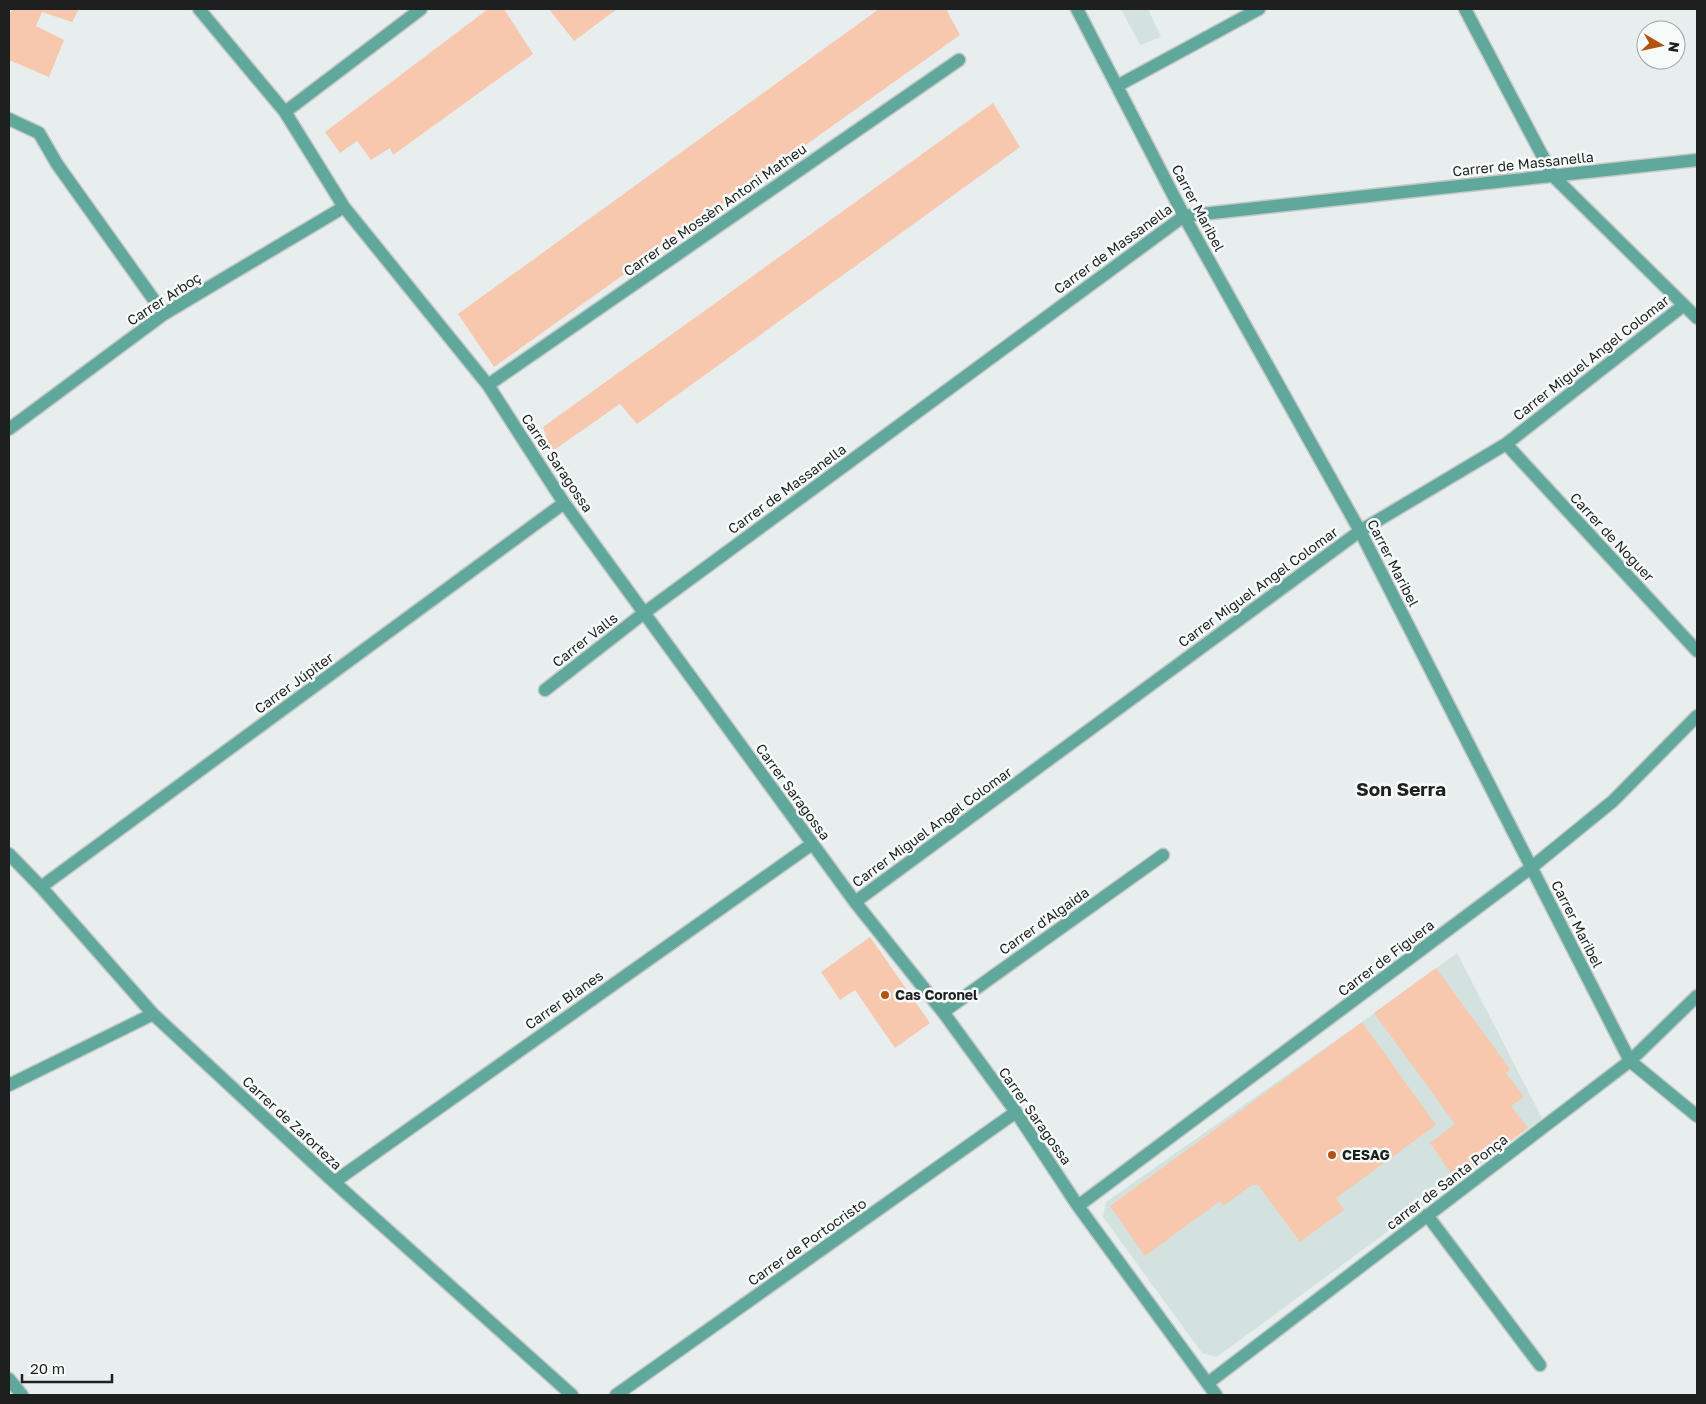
<svg xmlns="http://www.w3.org/2000/svg" width="1706" height="1404" viewBox="0 0 1706 1404" font-family="'Golos Text',sans-serif">
<style>
.built{fill:#d3e2df}
.building{fill:#f7c7ae}
.lines{fill:none;stroke-linecap:round;stroke-linejoin:round}
.minor-casing{stroke:#c4c9c8;stroke-width:15}
.minor{stroke:#61a89c;stroke-width:12}
.poi-dot{fill:#b3530e;stroke:#f6fbfa;stroke-width:2}
.labels{text-anchor:middle;stroke-width:5;stroke-linejoin:round;paint-order:stroke}
.street-label{font-size:14px;fill:#1e201f;stroke:#f6fbfa}
.poi-label{font-size:14px;font-weight:bold;fill:#1e201f;stroke:#f6fbfa;text-anchor:start}
.district-label{font-size:19px;font-weight:bold;fill:#1e201f;stroke:#f6fbfa}
</style>
<rect width="100%" height="100%" fill="#e8eeed"/>
<path class="built" d="M1121 9H1148L1161 37 1140 45Z
M1457 953 1542 1118 1217 1357 1202 1353 1103 1217 1106 1202 1362 1022Z"/>
<path class="building" d="M13 9H79L72 22 42 12 36 26 64 40 49 77 9 60V14Z
M488 9H504L533 54 393 155 390 148 371 160 357 141 340 153 325 132Z
M549 9H617L574 41Z
M879 9H946L960 35 494 367 458 314Z
M993 103 1020 147 637 424 620 404 551 452 543 427Z
M870 937 930 1023 895 1048 855 990 840 1000 821 972Z
M1436 968 1510 1069 1506 1073 1524 1097 1511 1106 1528 1128 1456 1181 1430 1143 1455 1124 1374 1013Z
M1362 1022 1436 1125 1336 1198 1344 1210 1300 1242 1258 1185H1252L1223 1206 1220 1201 1145 1256 1110 1206Z"/>
<g class="lines">
<g class="minor-casing">
<path id="minor" d="M199 9 285 112 344 207 488 385 564 503 855 902 943 1012 1016 1112 1078 1206 1216 1395
M1077 9 1184 216 1360 531 1630 1061 1697 1116
M1465 9 1553 176 1697 318
M1117 86 1259 9
M285 112 421 9
M9 119 39 133 57 164 164 314
M488 385 959 60
M9 429 164 314 344 207
M1506 444 1697 651
M545 690 644 613 1184 216 1697 160
M9 854 41 887 153 1014 334 1182 572 1395
M41 887 564 503
M855 902 1360 531 1506 444 1684 305
M943 1012 1163 855
M9 1085 153 1014
M334 1182 812 844
M1078 1206 1532 867 1613 801 1697 716
M1427 1215 1540 1365
M9 1379 22 1395
M1208 1383 1630 1061 1697 996
M616 1395 1016 1112"/>
</g>
<use href="#minor" class="minor"/>
</g>
<g class="poi-dot">
<circle cx="885" cy="995" r="5"/>
<circle cx="1332" cy="1155" r="5"/>
</g>
<g class="labels">
<g class="street-label">
<text transform="translate(1523 164) rotate(-6)" y="5">Carrer de Massanella</text>
<text transform="translate(1198 208) rotate(62)" y="5">Carrer Maribel</text>
<text transform="translate(715 210) rotate(-35)" y="5">Carrer de Mossèn Antoni Matheu</text>
<text transform="translate(1113 249) rotate(-36)" y="5">Carrer de Massanella</text>
<text transform="translate(164 299) rotate(-33)" y="5">Carrer Arboç</text>
<text transform="translate(1591 358) rotate(-38)" y="5">Carrer Miguel Angel Colomar</text>
<text transform="translate(557 463) rotate(56)" y="5">Carrer Saragossa</text>
<text transform="translate(787 489) rotate(-36)" y="5">Carrer de Massanella</text>
<text transform="translate(1612 537) rotate(47)" y="5">Carrer de Noguer</text>
<text transform="translate(1393 563) rotate(63)" y="5">Carrer Maribel</text>
<text transform="translate(1258 587) rotate(-36)" y="5">Carrer Miguel Angel Colomar</text>
<text transform="translate(585 640) rotate(-38)" y="5">Carrer Valls</text>
<text transform="translate(294 683) rotate(-36)" y="5">Carrer Júpiter</text>
<text transform="translate(793 792) rotate(54)" y="5">Carrer Saragossa</text>
<text transform="translate(932 827) rotate(-36)" y="5">Carrer Miguel Angel Colomar</text>
<text transform="translate(1044 921) rotate(-35)" y="5">Carrer d'Algaida</text>
<text transform="translate(1577 924) rotate(63)" y="5">Carrer Maribel</text>
<text transform="translate(1386 958) rotate(-37)" y="5">Carrer de Figuera</text>
<text transform="translate(564 1000) rotate(-35)" y="5">Carrer Blanes</text>
<text transform="translate(1035 1116) rotate(55)" y="5">Carrer Saragossa</text>
<text transform="translate(292 1123) rotate(43)" y="5">Carrer de Zaforteza</text>
<text transform="translate(1447 1182) rotate(-37)" y="5">carrer de Santa Ponça</text>
<text transform="translate(807 1242) rotate(-35)" y="5">Carrer de Portocristo</text>
</g>
<g class="poi-label">
<text x="895" y="1000">Cas Coronel</text>
<text x="1342" y="1160">CESAG</text>
</g>
<g class="district-label">
<text x="1401" y="796">Son Serra</text>
</g>
</g>
<rect width="1706" height="1404" fill="none" stroke="#1e201f" stroke-width="20"/>
<g transform="translate(1661 45) rotate(99)"><circle r="24" fill="#f6fbfa" stroke="#a0a3a2"/>
<path d="M0-4L9 19L0 12L-9 19Z" fill="#b3530e"/>
<text y="-8" font-size="14" font-weight="bold" text-anchor="middle" fill="#1e201f">N</text>
</g>
<path d="M22 1374v8h90v-8" fill="none" stroke="#1e201f" stroke-width="2.5"/>
<text x="30" y="1374" font-size="15" fill="#1e201f" stroke="#f6fbfa" stroke-width="4" paint-order="stroke">20 m</text>
</svg>
